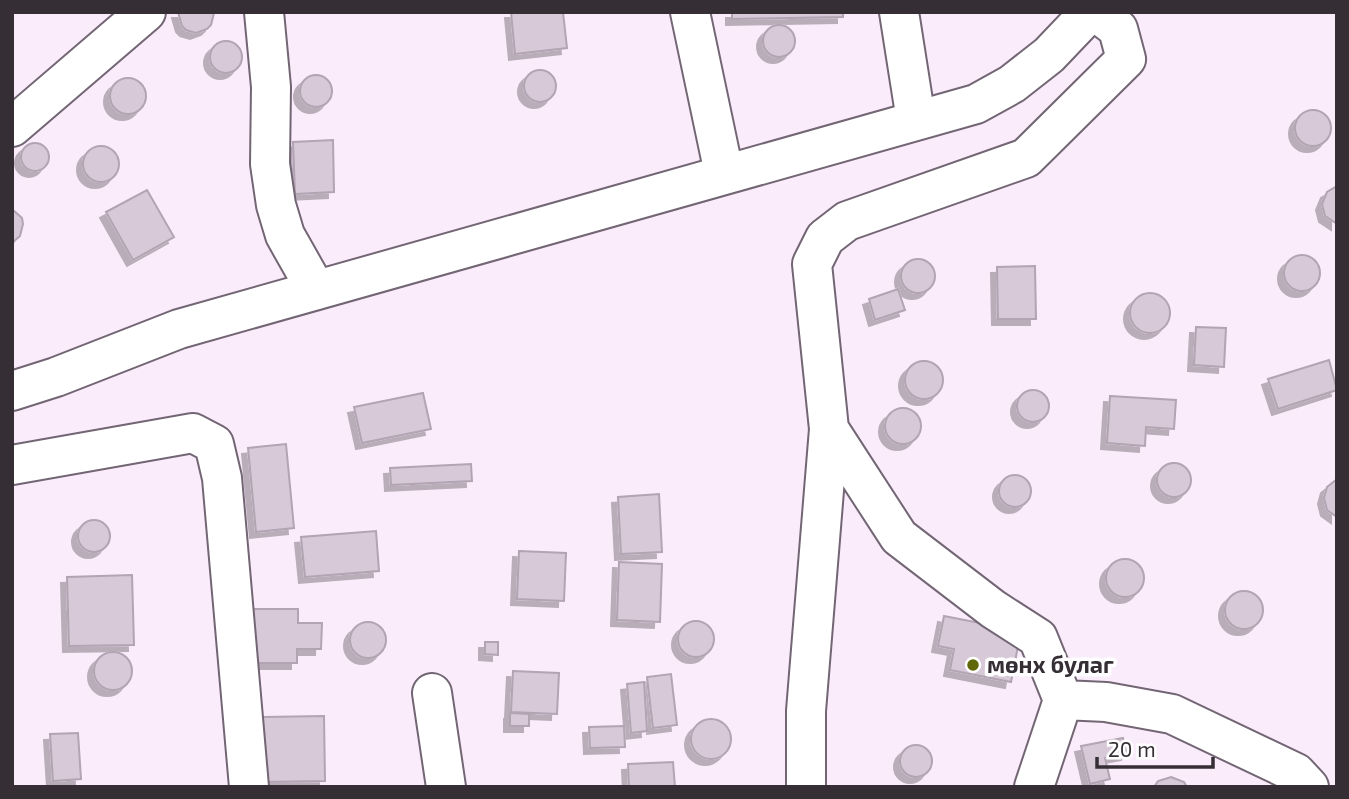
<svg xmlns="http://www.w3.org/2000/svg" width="1349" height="799" viewBox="0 0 1349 799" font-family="'Exo 2',sans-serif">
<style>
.building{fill:#d8c9d9;stroke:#b2a4b3;stroke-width:2;filter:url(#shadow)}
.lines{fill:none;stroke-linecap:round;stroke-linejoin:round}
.minor-casing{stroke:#736674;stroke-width:42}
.tertiary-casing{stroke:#736674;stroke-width:42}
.minor{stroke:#fff;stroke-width:38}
.tertiary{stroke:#fff;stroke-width:38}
.poi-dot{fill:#606706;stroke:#fff;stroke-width:2.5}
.labels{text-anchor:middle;stroke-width:7;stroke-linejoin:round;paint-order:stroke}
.poi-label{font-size:23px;font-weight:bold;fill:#352f35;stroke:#fff;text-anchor:start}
</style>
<defs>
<filter id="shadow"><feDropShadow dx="-6" dy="6" stdDeviation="0" flood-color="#0004"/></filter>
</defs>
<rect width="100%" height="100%" fill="#fbecfc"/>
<path class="building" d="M178 12H213L214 13 211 25 207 29 196 33 186 30 182 26Z
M511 12H563L567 48 515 54Z
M732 12H843V17L732 19Z
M763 41a16 16 0 1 1 32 0a16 16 0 1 1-32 0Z
M210 57a16 16 0 1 1 32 0a16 16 0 1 1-32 0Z
M524 86a16 16 0 1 1 32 0a16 16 0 1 1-32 0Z
M300 91a16 16 0 1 1 32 0a16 16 0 1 1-32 0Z
M110 96a18 18 0 1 1 36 0a18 18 0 1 1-36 0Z
M1295 128a18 18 0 1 1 36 0a18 18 0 1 1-36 0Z
M333 140 334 192 295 194 293 142Z
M21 157a14 14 0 1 1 28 0a14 14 0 1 1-28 0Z
M83 164a18 18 0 1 1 36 0a18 18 0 1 1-36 0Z
M1337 186V224L1325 216 1322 204 1327 192Z
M147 190 174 237 133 260 106 212Z
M12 209 22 218 23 224 20 236 12 243Z
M1284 273a18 18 0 1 1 36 0a18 18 0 1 1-36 0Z
M901 276a17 17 0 1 1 34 0a17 17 0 1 1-34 0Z
M1035 266 1036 319H998L997 267Z
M898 289 905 310 875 320 869 299Z
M1130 313a20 20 0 1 1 40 0a20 20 0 1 1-40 0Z
M1196 327 1226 328 1224 367 1194 365Z
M1329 360 1337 390 1278 409 1268 379Z
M905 380a19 19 0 1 1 38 0a19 19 0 1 1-38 0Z
M1017 406a16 16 0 1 1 32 0a16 16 0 1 1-32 0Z
M423 393 431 429 362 443 354 407Z
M1110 396 1176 400 1174 429 1146 427 1145 446 1107 443Z
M885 426a18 18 0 1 1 36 0a18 18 0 1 1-36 0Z
M286 444 294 528 256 532 248 448Z
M1157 480a17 17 0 1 1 34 0a17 17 0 1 1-34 0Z
M471 464 472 481 391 485 390 468Z
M999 491a16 16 0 1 1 32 0a16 16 0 1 1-32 0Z
M1337 479V517L1327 510 1324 498 1327 487Z
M659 494 662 552 621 554 618 497Z
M78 536a16 16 0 1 1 32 0a16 16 0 1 1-32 0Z
M376 531 379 571 305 577 301 537Z
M519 551 566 553 564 601 517 599Z
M1106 578a19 19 0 1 1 38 0a19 19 0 1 1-38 0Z
M619 562 662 564 660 622 617 620Z
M132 575 134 645 69 646 67 577Z
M1225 610a19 19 0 1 1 38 0a19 19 0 1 1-38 0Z
M253 609H298V623H322L321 649H297V663H253Z
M944 616 1021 631 1011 682 950 670 954 649 938 646Z
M678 639a18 18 0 1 1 36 0a18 18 0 1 1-36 0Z
M350 640a18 18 0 1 1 36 0a18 18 0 1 1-36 0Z
M485 642H498V655L485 654Z
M94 671a19 19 0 1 1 38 0a19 19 0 1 1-38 0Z
M513 671 559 673 557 714 511 712Z
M671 674 677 725 653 728 647 677Z
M644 682 647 731 631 733 627 684Z
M510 713 529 714V726H510Z
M324 716 325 781 264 782 263 717Z
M691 739a20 20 0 1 1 40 0a20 20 0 1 1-40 0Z
M624 726 625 747 590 748 589 727Z
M78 733 81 779 53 781 50 734Z
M1123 738 1127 754 1105 758 1110 779 1090 784 1081 746Z
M900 761a16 16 0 1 1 32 0a16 16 0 1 1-32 0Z
M673 762 675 787H629L628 764Z
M1171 777 1184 782 1187 787H1154L1158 781Z"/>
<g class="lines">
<g class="minor-casing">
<path id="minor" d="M264 12 271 87 270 164 276 205 285 235 316 290
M690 12 724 173
M899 12 916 120
M1096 12 1118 29 1126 59 1026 158 847 221 825 238 812 264 829 429 899 537 993 609 1038 638 1063 700 1106 702 1172 714 1296 773 1309 787
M12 127 146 12
M12 465 193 433 214 444 222 478 249 787
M432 693 446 787
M806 787V711L829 429
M1034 787 1063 700"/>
</g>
<g class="tertiary-casing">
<path id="tertiary" d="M12 391 56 377 179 329 976 104 1012 84 1049 55 1090 12"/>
</g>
<use href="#minor" class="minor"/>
<use href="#tertiary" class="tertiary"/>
</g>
<circle class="poi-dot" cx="973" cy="665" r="7"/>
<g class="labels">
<g class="poi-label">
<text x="987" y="673">мөнх булаг</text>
</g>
</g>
<rect width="1349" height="799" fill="none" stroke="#352f35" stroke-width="28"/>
<path d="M1097 757v10h116v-10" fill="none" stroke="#352f35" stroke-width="3.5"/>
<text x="1108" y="757" font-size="21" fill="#352f35" stroke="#ffffff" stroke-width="5" paint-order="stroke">20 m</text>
</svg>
